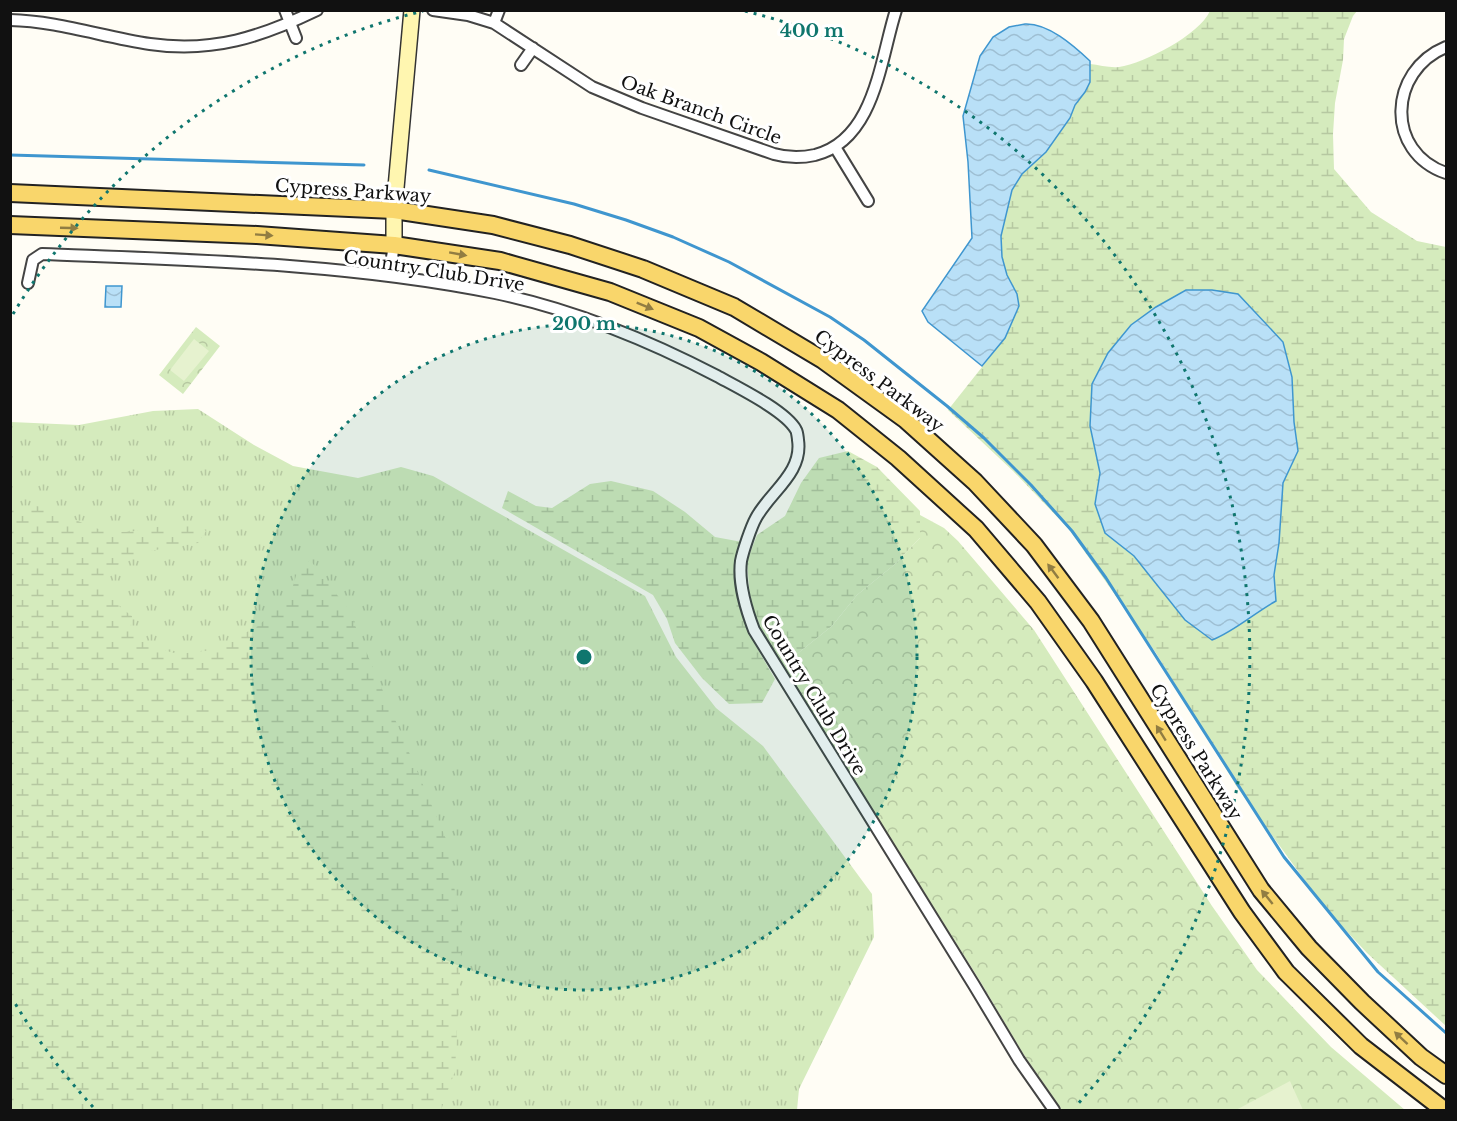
<svg xmlns="http://www.w3.org/2000/svg" width="1457" height="1121" viewBox="0 0 1457 1121" font-family="'Libre Baskerville',serif">
<style>
.grass{fill:url(#grass-tufts)}
.wetland{fill:url(#wetland-marsh);fill-rule:evenodd}
.park{fill:url(#park-crowns)}
.pitch{fill:#e6f2cf}
.water{fill:url(#water-waves);stroke:#3f96cf;stroke-width:1.5}
.lines{fill:none;stroke-linecap:round;stroke-linejoin:round}
.stream{stroke:#3f96cf;stroke-width:3}
.street-casing{stroke:#444;stroke-width:14}
.secondary-casing{stroke:#333;stroke-width:18}
.primary-casing{stroke:#222;stroke-width:20}
.street{stroke:#fff;stroke-width:10}
.secondary{stroke:#fff6b0;stroke-width:15}
.primary{stroke:#f9d66b;stroke-width:16}
.oneway{fill:#917d42}
.ring{fill:none;stroke:#0f766e;stroke-width:3;stroke-dasharray:3 6}
.labels{text-anchor:middle;stroke-width:6;stroke-linejoin:round;paint-order:stroke}
.street-label{font-size:18px;fill:#111;stroke:#fff}
.centre{fill:#0f766e;stroke:#fff;stroke-width:3}
.ring-label{font-size:18px;text-anchor:middle;font-weight:bold;fill:#0f766e;stroke:#fff;stroke-width:6;stroke-linejoin:round;paint-order:stroke}
</style>
<defs>
<pattern id="grass-tufts" width="24" height="20" patternUnits="userSpaceOnUse" patternTransform="scale(1.5)"><rect width="24" height="20" fill="#d5ebbd"/><path d="M3 7l-1-3M5 7V3M7 7l1-3M15 17l-1-3M17 17v-4M19 17l1-3" fill="none" stroke="#b6c8a1"/></pattern>
<pattern id="wetland-marsh" width="20" height="14" patternUnits="userSpaceOnUse" patternTransform="scale(1.5)"><rect width="20" height="14" fill="#d5ebbd"/><path d="M1 5h8M5 5V1M11 12h8M15 12V8" fill="none" stroke="#b6c8a1"/></pattern>
<pattern id="park-crowns" width="20" height="18" patternUnits="userSpaceOnUse" patternTransform="scale(1.5)"><rect width="20" height="18" fill="#d5ebbd"/><path d="M2 6a3 3 0 1 1 6 0M12 15a3 3 0 1 1 6 0" fill="none" stroke="#b6c8a1"/></pattern>
<pattern id="water-waves" width="16" height="10" patternUnits="userSpaceOnUse" patternTransform="scale(1.5)"><rect width="16" height="10" fill="#b9e0f7"/><path d="M0 5q4-4 8 0t8 0" fill="none" stroke="#9ebfd3"/></pattern>
</defs>
<rect width="100%" height="100%" fill="#fffdf5"/>
<path class="grass" d="M198 409 254 445 293 466 358 478 401 467 433 476 645 596 676 657 716 708 763 746 872 894 874 937 799 1089 797 1110H11V422L79 425 153 411Z"/>
<path class="wetland" d="M1210 11H1357L1353 16 1344 39 1343 60 1335 103 1333 134 1334 169 1371 212 1417 241 1446 247V1026L1367 953 1324 907 1237 787 1156 653 1068 528 1013 471 948 410 1005 338 1017 294 1007 275 1002 257 1001 236 1012 190 1022 174 1046 152 1070 118 1075 105 1085 92 1090 82V64C1099 65 1110 68 1119 67 1145 63 1199 35 1210 11ZM1186 290 1268 329 1283 342 1298 451 1283 483 1279 543 1274 575 1276 601 1253 614 1185 620 1134 556 1105 533 1095 504 1100 473 1090 426 1092 384 1108 353 1131 325 1156 307Z
M848 451 877 467 920 511V538L894 565 857 595 832 626 782 666 759 627 750 599 747 561 757 535 785 516 801 483 819 458Z
M611 481 653 491 685 512 715 537 742 542C723 595 749 634 775 679L762 703 729 704 702 678 675 643 667 619 653 595 502 508 508 491 536 506 552 508 590 484Z
M11 506C21 506 33 505 43 507 70 514 92 533 121 532 146 532 186 515 206 531L198 543C159 550 131 549 101 579L120 607 132 616 130 632 163 650 178 654 212 650 258 626 290 596 298 569 310 560 348 609 446 839 462 933 455 1071 441 1110H11Z"/>
<path class="park" d="M196 327 220 346 183 394 159 375Z
M920 515 944 528 958 541 1034 630 1212 906 1257 970 1331 1047 1405 1110H1062L1022 1052 980 981 782 666 832 626 857 595 894 565 920 538Z"/>
<path class="pitch" d="M194 339 209 351 184 381 170 370Z
M1290 1081 1303 1110H1236Z"/>
<path class="water" d="M1025 24C1048 23 1073 45 1090 61V82L1085 92 1075 105 1070 118 1046 152 1022 174 1012 190 1001 236 1002 257 1007 275 1017 294 1019 306 1005 338 982 366 928 322 922 311 972 238 968 162 963 116 980 56 993 37 1009 27Z
M106 286H122L121 307H105Z
M1186 290H1212L1238 294 1283 342 1292 377 1294 422 1298 451 1283 483 1279 543 1274 575 1276 601C1254 613 1235 631 1212 640L1185 620 1134 556 1105 533 1095 504 1100 473 1090 426 1092 384 1108 353 1131 325 1156 307Z"/>
<g class="lines">
<path class="stream" d="M10 155 364 165
M429 170 574 204 626 220 673 237 729 262 830 317 864 340 947 406 984 438 1031 485 1072 531 1106 578 1284 857 1378 972 1446 1033"/>
<g class="street-casing">
<path id="street" d="M285 10 296 38
M433 10 468 15 494 23 592 87 642 108 774 154C788 158 801 158 815 155 875 140 880 60 896 10
M10 20C58 21 103 37 150 44 213 53 261 37 317 10
M494 23 499 10
M1446 47C1388 71 1385 152 1446 173
M521 65 533 48
M835 147 868 201
M389 276 394 245
M28 283 33 260 42 254C193 260 346 263 495 293 572 309 648 340 717 376 737 387 786 411 796 430 797 431 798 439 798 440 803 473 770 492 756 518 751 527 743 551 741 561 738 584 746 609 754 630L974 985 1019 1060 1054 1110"/>
</g>
<g class="secondary-casing">
<path id="secondary" d="M394 245V210L412 10"/>
</g>
<g class="primary-casing">
<path id="primary" d="M10 193 394 210 493 225 570 245 643 269 734 307 823 360 906 420 975 482 1034 545 1091 621 1261 890 1309 948 1362 1002 1421 1057 1446 1075
M10 225 257 235 394 245 500 261 610 292 699 328 761 362 838 410 898 458 976 529 1038 602 1094 681 1242 912 1286 972 1361 1046 1444 1110"/>
</g>
<use href="#street" class="street"/>
<use href="#secondary" class="secondary"/>
<use href="#primary" class="primary"/>
</g>
<defs><path id="oneway-solid" d="M-6-.8H1V-3.2L6.5 0L1 3.2V.8H-6Z" transform="scale(1.5)"/></defs>
<g class="oneway">
<use href="#oneway-solid" transform="translate(69 228) rotate(2)"/>
<use href="#oneway-solid" transform="translate(264 235) rotate(4)"/>
<use href="#oneway-solid" transform="translate(458 254) rotate(10)"/>
<use href="#oneway-solid" transform="translate(645 306) rotate(22)"/>
<use href="#oneway-solid" transform="translate(1053 571) rotate(-127)"/>
<use href="#oneway-solid" transform="translate(1161 733) rotate(-122)"/>
<use href="#oneway-solid" transform="translate(1267 897) rotate(-129)"/>
<use href="#oneway-solid" transform="translate(1401 1038) rotate(-137)"/>
</g>
<circle cx="584" cy="657" r="333" fill="#0f766e" fill-opacity=".12"/>
<g class="ring">
<circle cx="584" cy="657" r="333"/>
<path d="M93 1107A666 666 0 0 1 13 1000M13 314A666 666 0 0 1 423 11M745 11A666 666 0 0 1 1075 1107"/>
</g>
<g class="labels">
<g class="street-label">
<text transform="translate(701 110) rotate(20)" y="6">Oak Branch Circle</text>
<text transform="translate(353 191) rotate(4)" y="6">Cypress Parkway</text>
<text transform="translate(434 271) rotate(9)" y="6">Country Club Drive</text>
<text transform="translate(879 381) rotate(37)" y="6">Cypress Parkway</text>
<text transform="translate(814 695) rotate(59)" y="6">Country Club Drive</text>
<text transform="translate(1196 752) rotate(58)" y="6">Cypress Parkway</text>
</g>
</g>
<circle cx="584" cy="657" r="9" class="centre"/>
<g class="ring-label">
<text x="812" y="37">400 m</text>
<text x="584" y="330">200 m</text>
</g>
<rect width="1457" height="1121" fill="none" stroke="#111111" stroke-width="24"/>
</svg>
